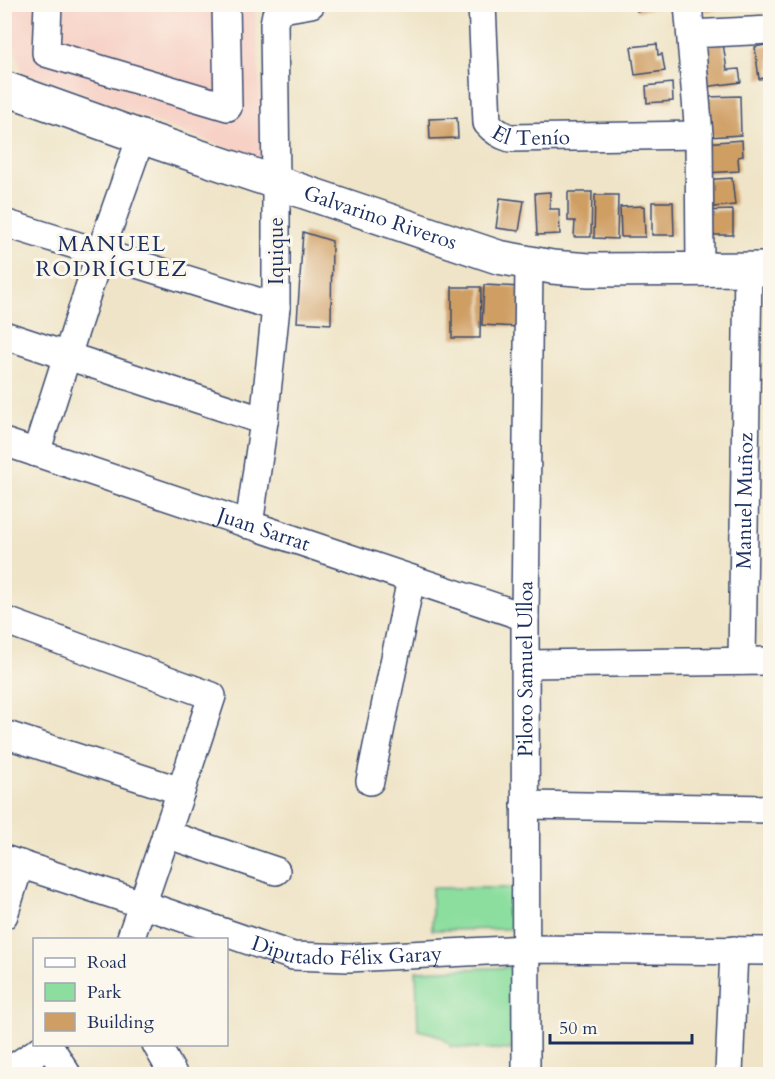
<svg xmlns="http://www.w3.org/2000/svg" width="775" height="1079" viewBox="0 0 775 1079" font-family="Cardo,serif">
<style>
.built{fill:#f7d1c6}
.green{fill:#8cde9f;stroke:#54867e;stroke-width:1.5}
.building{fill:#cf9e64}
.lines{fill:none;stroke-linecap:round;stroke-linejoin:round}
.minor-casing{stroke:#3b4a6e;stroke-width:30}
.major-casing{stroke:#3b4a6e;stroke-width:36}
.minor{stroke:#fff;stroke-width:27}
.major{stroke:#fff;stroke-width:33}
.labels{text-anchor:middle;stroke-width:6;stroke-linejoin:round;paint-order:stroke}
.street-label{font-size:21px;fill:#1b2f5e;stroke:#fbf7ec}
.neighbourhood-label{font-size:22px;letter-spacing:1.5px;fill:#1b2f5e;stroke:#fbf7ec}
</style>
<rect width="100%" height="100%" fill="#fbf7ec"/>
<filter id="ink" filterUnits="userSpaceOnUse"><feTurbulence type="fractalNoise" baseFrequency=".0167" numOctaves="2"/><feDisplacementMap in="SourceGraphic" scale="12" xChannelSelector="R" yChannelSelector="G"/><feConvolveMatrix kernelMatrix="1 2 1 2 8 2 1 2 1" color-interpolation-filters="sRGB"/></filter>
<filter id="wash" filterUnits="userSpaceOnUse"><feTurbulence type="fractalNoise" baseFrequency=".008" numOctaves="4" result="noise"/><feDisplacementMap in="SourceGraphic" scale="24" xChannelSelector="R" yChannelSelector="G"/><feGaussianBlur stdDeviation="1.35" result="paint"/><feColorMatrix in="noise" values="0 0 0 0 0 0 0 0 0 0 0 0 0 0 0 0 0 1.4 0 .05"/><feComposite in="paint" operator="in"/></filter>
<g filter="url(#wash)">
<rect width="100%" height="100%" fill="#efe4c7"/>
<path class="built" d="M4 5H254L258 51 263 161 146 119 76 91 22 73 5 10Z"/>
<path class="green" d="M432 888H518L517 929 432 930Z
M514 967 511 1050 451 1047C444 1035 431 1033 418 1030L416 971Z"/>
<g id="blocks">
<path class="building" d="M636 4H658V8L637 11Z
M703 4H729V9L703 11Z
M723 43 727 70 739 69 741 82 705 87 701 46Z
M657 44 658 55 662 54 665 71 635 75 631 47Z
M770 44V77L759 79 755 47Z
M672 83 673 101 647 103 646 86Z
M740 96 741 135 707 137 706 97Z
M457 118 458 138 430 139 429 119Z
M742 140 743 156 738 157 739 171 706 173 704 143Z
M732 178 735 205 703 208 701 180Z
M550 192V209H559L560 234 537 235 535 193Z
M568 192H592L591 237H574L575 221H568Z
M595 195H618L617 239 594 238Z
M500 198 524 201 519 231 496 228Z
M652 202H673L674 235H652Z
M644 206 645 237H621L620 207Z
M733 210V235H704L703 211Z
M303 232 332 241 331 324 297 322Z
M484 285 522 287 519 327 482 325Z
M452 287H481L480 338H452Z"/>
</g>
</g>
<g filter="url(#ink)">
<use href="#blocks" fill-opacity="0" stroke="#3b4a6e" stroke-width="1.5"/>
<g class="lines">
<g class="minor-casing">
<g id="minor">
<path d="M48 4 46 53 228 107 226 4"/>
<path id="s1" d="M482 4 487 123C494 131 500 135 510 138L699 135"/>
<path d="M688 4 699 135 700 269"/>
<path d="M691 34 770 30"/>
<path d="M4 223 276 307"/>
<path d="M4 335 264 421"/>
<path id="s2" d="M4 442 525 617"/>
<path d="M36 453 100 253 141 137"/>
<path d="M249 525 264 421 276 307V182L274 24 276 14 282 9 311 4"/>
<path d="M4 620 212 696 181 791 130 940"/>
<path id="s3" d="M742 661 748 269"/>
<path d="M525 664 770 661"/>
<path d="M4 734 181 791"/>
<path d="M370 781 411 579"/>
<path d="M525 805 770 809"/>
<path d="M166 834 276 871"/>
<path id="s4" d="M4 859 142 904 293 956 349 958 526 949 770 951"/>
<path d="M4 915 20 864"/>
<path d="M156 1044 173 1074"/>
<path d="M49 1045 67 1074"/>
<path d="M4 1074 49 1044"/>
<path id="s5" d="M526 1074 525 617 529 263"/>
<path d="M729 1074 734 950"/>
</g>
</g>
<g class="major-casing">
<g id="major">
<path id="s6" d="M4 88 141 137 498 257 552 267 589 270 770 269"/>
</g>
</g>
<use href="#minor" class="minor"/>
<use href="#major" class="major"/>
</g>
</g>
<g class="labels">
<g class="street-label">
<text dy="7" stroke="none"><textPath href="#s1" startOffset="168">El Tenío</textPath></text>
<text dy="7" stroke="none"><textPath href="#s6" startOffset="398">Galvarino Riveros</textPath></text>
<text transform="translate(276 251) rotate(-90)" y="7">Iquique</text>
<text dy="7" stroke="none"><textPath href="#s3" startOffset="160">Manuel Muñoz</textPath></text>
<text dy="7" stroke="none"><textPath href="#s2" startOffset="274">Juan Sarrat</textPath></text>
<text dy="7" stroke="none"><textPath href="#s5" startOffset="405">Piloto Samuel Ulloa</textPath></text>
<text dy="7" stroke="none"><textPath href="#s4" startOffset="358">Diputado Félix Garay</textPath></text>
</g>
<g class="neighbourhood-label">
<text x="112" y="251">MANUEL<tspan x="112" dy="25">RODRÍGUEZ</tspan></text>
</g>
</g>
<rect width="775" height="1079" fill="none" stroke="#fbf7ec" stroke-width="24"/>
<rect x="33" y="938" width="195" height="108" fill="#fbf7ec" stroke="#a1a7b3" stroke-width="1.5"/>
<rect x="45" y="958" width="30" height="9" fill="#ffffff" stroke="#a1a7b3" stroke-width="1.5"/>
<text x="87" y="968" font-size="18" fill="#1b2f5e">Road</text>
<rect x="45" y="983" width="30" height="18" fill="#8cde9f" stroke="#a1a7b3" stroke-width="1.5"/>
<text x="87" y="998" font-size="18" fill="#1b2f5e">Park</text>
<rect x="45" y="1013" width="30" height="18" fill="#cf9e64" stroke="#a1a7b3" stroke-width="1.5"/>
<text x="87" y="1028" font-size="18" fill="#1b2f5e">Building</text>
<path d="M550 1034v9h142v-9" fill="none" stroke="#1b2f5e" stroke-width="3"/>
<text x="559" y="1034" font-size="18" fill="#1b2f5e" stroke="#fbf7ec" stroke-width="4.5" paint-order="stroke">50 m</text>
</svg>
